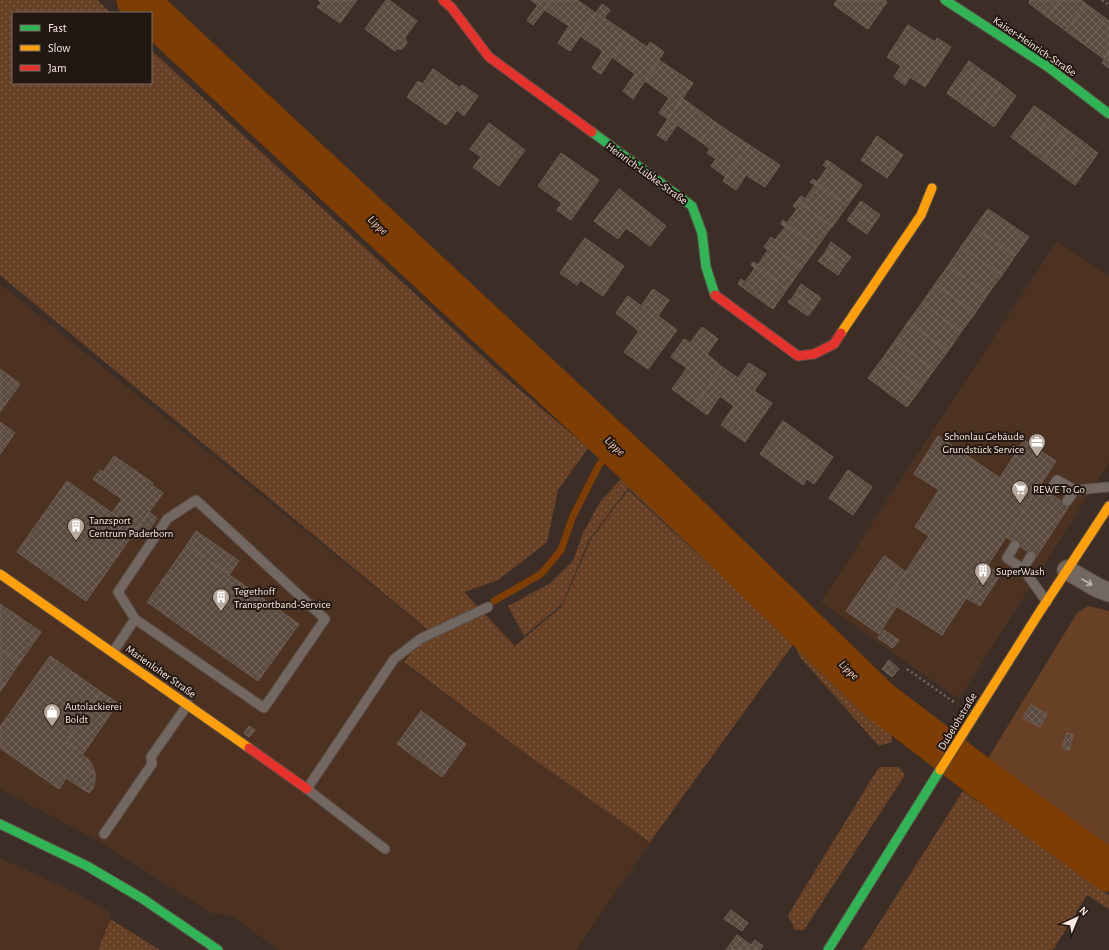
<svg xmlns="http://www.w3.org/2000/svg" width="1109" height="950" viewBox="0 0 1109 950" font-family="'Alegreya Sans',sans-serif">
<style>
.built{fill:#4e3221}
.grass{fill:url(#grass-dots)}
.green{fill:#684025}
.lines{fill:none;stroke-linecap:round;stroke-linejoin:round}
.stream{stroke:#7e3d03;stroke-width:7}
.river{stroke:#7e3d03;stroke-width:41}
.building{fill:url(#building-cross-hatch);stroke:#6c6059}
.lane-casing{stroke:#5a4d46;stroke-width:11}
.street-casing{stroke:#5a4d46;stroke-width:21}
.fast-casing{stroke:#5a4d46;stroke-width:11}
.slow-casing{stroke:#5a4d46;stroke-width:11}
.jam-casing{stroke:#5a4d46;stroke-width:11}
.path{stroke:#716862;stroke-width:2.5;stroke-dasharray:2 3;stroke-linecap:butt}
.lane{stroke:#726761;stroke-width:9}
.street{stroke:#726761;stroke-width:19}
.fast{stroke:#30b455;stroke-width:9}
.slow{stroke:#ff9f0a;stroke-width:9}
.jam{stroke:#e5322d;stroke-width:9}
.oneway{stroke:#c4b6ae}
.labels{text-anchor:middle;stroke-width:4;stroke-linejoin:round;paint-order:stroke}
.street-label{font-size:11px;fill:#fbebe2;stroke:#221811}
.poi-label{font-size:11px;fill:#fbebe2;stroke:#221811;text-anchor:start}
.water-label{font-size:12px;font-style:italic;fill:#f8ceb5;stroke:#221811}
</style>
<defs>
<pattern id="grass-dots" width="8" height="8" patternUnits="userSpaceOnUse"><rect width="8" height="8" fill="#684025"/><path d="M2 2h.1M6 6h.1" fill="none" stroke="#7e5c44" stroke-width="1.8" stroke-linecap="round"/></pattern>
<pattern id="building-cross-hatch" width="8" height="8" patternUnits="userSpaceOnUse"><rect width="8" height="8" fill="#5b4a3f"/><path d="M0 0l8 8M0 8l8-8" fill="none" stroke="#73645a"/></pattern>
</defs>
<rect width="100%" height="100%" fill="#3c2e26"/>
<path class="built" d="M1057 241 1109 276V462L959 699 821 602Z
M0 284 426 629 403 663 514 745 650 842 576 950H279L232 916 211 913 97 840 0 789Z
M0 858 76 893 111 913 97 950H0Z"/>
<path class="grass" d="M0 0H97L111 13H13V83H151V50L507 379 588 448 558 490 547 542 498 580 464 592 515 646 562 606 591 539 628 490 760 611 628 488 589 540 562 604 524 636 508 606 549 584 573 561 583 533 600 502 620 480 627 477 891 728 892 742 879 746 800 657 794 643 650 842 514 745 404 662 427 629 0 275Z
M879 767H899L905 775 804 930H795L788 915Z
M963 791 1109 895V909L1087 895 1053 950H862Z
M110 919 160 950H98Z"/>
<path class="green" d="M1088 606 1109 611V851L1054 806 987 760 1077 613Z"/>
<g class="lines">
<path class="stream" d="M494 601 541 574 561 550 573 516 599 465 615 446"/>
<path class="river" d="M137 0 651 479 879 700 985 781 1109 871"/>
</g>
<path class="building" d="M318 0H357L340 23 317 7 321 3Z
M386 0H389L417 21 405 37 407 43 402 49H397L395 51 365 29Z
M531 0H552L533 25 527 20 538 5Z
M552 0H577L596 13 570 51 558 43 569 26 545 10Z
M837 0H885L887 2 868 29 834 5Z
M1030 0H1060L1047 17 1029 3Z
M1060 0H1081L1086 4 1066 31 1047 17Z
M602 4 610 10 604 18 628 34 601 74 592 68 603 51 580 36Z
M1086 4 1105 18 1085 45 1066 31Z
M1105 18 1109 21V52L1104 59 1085 45Z
M908 25 935 42 937 38 951 47 925 87 910 77 905 85 894 77 901 66 887 57Z
M628 34 647 47 650 42 664 52 633 99 623 91 635 74 612 57Z
M1109 52V68L1102 63Z
M659 60 693 83 668 119 659 113 669 98 645 81Z
M969 61 985 73 962 104 947 93Z
M433 69 460 88 462 85 478 96 464 116 457 110 446 125 407 97 418 81 423 84Z
M985 73 1001 84 978 115 962 104Z
M1001 84 1016 96 994 127 978 115Z
M682 98 715 122 701 142 677 125 666 141 657 135Z
M1034 106 1050 117 1027 149 1011 137Z
M1050 117 1066 129 1043 161 1027 149Z
M715 122 749 145 726 177 711 166 716 159 707 153 710 149 701 142Z
M489 123 525 150 499 186 473 167 481 157 470 149Z
M1066 129 1082 141 1059 173 1043 161Z
M877 136 903 155 887 178 861 160Z
M1082 141 1098 153 1075 185 1059 173Z
M749 145 780 165 765 187 746 175 736 190 723 181Z
M561 153 599 180 571 220 557 210 562 203 538 186Z
M827 160 862 185 847 206 812 180 813 179 817 182 827 168 823 165Z
M812 180 847 206 832 227 797 201 801 196 805 199 815 185 810 182Z
M619 189 666 226 650 246 626 228 618 239 594 221Z
M797 201 832 226 817 247 782 222 783 220 787 223 797 209 793 206Z
M861 201 880 215 873 225 854 211Z
M988 209 1029 237 1015 256 974 228Z
M854 211 873 225 867 234 847 220Z
M782 222 817 247 802 268 767 243 771 237 775 240 785 227 781 224Z
M974 228 1015 256 1002 275 961 247Z
M585 238 624 266 603 296 580 280 577 285 560 273Z
M831 242 851 257 844 266 825 253Z
M767 243 802 268 787 289 752 263 754 262 758 265 768 250 764 247Z
M961 247 1002 275 988 294 948 266Z
M825 253 844 266 838 275 818 261Z
M752 263 787 289 773 309 738 284 741 279 745 282 755 268 751 265Z
M948 266 988 294 975 313 935 284Z
M801 284 821 298 814 308 795 294Z
M935 284 975 313 961 332 922 303Z
M653 289 669 300 658 316 677 330 648 369 624 352 639 331 616 313 628 296 641 306Z
M795 294 814 308 808 316 788 302 789 300 790 301Z
M922 303 961 332 948 351 908 322Z
M908 322 948 351 934 370 895 341Z
M702 327 718 339 707 354 722 367 695 406 672 389 687 368 671 357 684 339 690 343Z
M895 341 934 370 921 388 882 359Z
M882 359 921 388 907 407 868 378Z
M749 363 766 374 754 391 772 403 745 442 721 425 734 406 720 396 707 415 695 406 722 367 738 378Z
M0 369 20 384 0 412Z
M783 421 833 457 814 484 807 479 803 485 760 454Z
M0 422 15 433 0 454Z
M938 436 1000 478 1024 440 1056 461 942 635 887 600 929 536 915 527 939 490 914 474Z
M114 456 153 483 152 485 163 493 136 530 112 513 122 499 93 479 100 470 103 472Z
M848 470 872 487 853 515 829 498Z
M67 481 136 530 86 601 17 552Z
M1039 487 1069 506 1036 557 1006 537Z
M149 512 157 518 145 536 136 530Z
M196 531 239 561 229 575 187 545Z
M187 545 299 624 258 681 147 602Z
M884 556 906 572 887 600 897 606 879 634 846 611Z
M987 566 1001 574 980 606 966 598Z
M0 604 41 632 20 662 0 648Z
M884 630 899 640 893 648 878 638Z
M0 648 20 662 0 692Z
M50 656 101 692 66 742 83 754 82 755 88 759 92 765 95 773V781L93 788 89 793 66 778 59 789 0 748V727Z
M889 660 899 669 892 677 882 669Z
M101 692 118 703 83 754 66 742Z
M1031 705 1047 714 1040 727 1023 718Z
M421 711 466 744 442 777 397 744Z
M249 726 255 730 249 737 244 733Z
M1067 733 1073 735 1069 750 1062 748Z
M731 910 748 923 742 931 724 919Z
M737 935 751 945 755 940 763 946 760 950H726Z"/>
<g class="lines">
<g class="lane-casing">
<path id="lane" d="M1049 492 1057 480 1075 490
M1067 501 1075 490 1109 487
M1015 545 1007 558 1023 569
M1031 556 1023 569 1047 602
M113 652 135 619 118 592 167 519 196 500 325 619 264 708 135 619
M104 834 152 764 151 757 188 704
M385 849 307 789 394 659 420 639 488 607"/>
</g>
<g class="street-casing">
<path id="street" d="M1067 570 1098 588 1109 592"/>
</g>
<g class="fast-casing">
<path id="fast" d="M945 0 1048 67 1109 114
M592 132 692 206 702 233 706 267 715 295
M0 824 87 866 143 899 218 950
M828 950 940 770"/>
</g>
<g class="slow-casing">
<path id="slow" d="M841 333 921 215 932 188
M0 574 249 748
M940 770 1037 616 1109 506"/>
</g>
<g class="jam-casing">
<path id="jam" d="M443 0 451 7 489 57 592 132
M715 295 798 356 814 354 834 344 841 333
M249 748 307 789"/>
</g>
<path class="path" d="M1102 0 1109 5
M907 669 955 703"/>
<use href="#lane" class="lane"/>
<use href="#street" class="street"/>
<use href="#fast" class="fast"/>
<use href="#slow" class="slow"/>
<use href="#jam" class="jam"/>
</g>
<defs><path id="oneway-shaft" d="M-6 0H5M1.5-3L5.5 0L1.5 3" fill="none" stroke-width="1.6" stroke-linecap="round" stroke-linejoin="round"/></defs>
<use class="oneway" href="#oneway-shaft" transform="translate(1087 582) rotate(30)"/>
<defs>
<g id="office-pin" transform="scale(0.9)"><path d="M0 17L-7.5 6A9.5 9.5 0 1 1 7.5 6Z" fill="#b8a9a0" stroke="#221811"/><path d="M-6-3h4V-5.5h4V-3h4V5H-6ZM-1-4.5V-3h2v-1.5ZM-6 0V1H6V0Z" fill="#fff"/></g>
<g id="supermarket-pin" transform="scale(0.9)"><path d="M0 17L-7.5 6A9.5 9.5 0 1 1 7.5 6Z" fill="#b8a9a0" stroke="#221811"/><path d="M-6-5.5h2.5l.6 2H6L4.5 2H-2.5L-4.4-4H-6ZM-1.5 3.2a1.3 1.3 0 1 0 .1 0ZM3 3.2a1.3 1.3 0 1 0 .1 0Z" fill="#fff"/></g>
<g id="building-pin" transform="scale(0.9)"><path d="M0 17L-7.5 6A9.5 9.5 0 1 1 7.5 6Z" fill="#b8a9a0" stroke="#221811"/><path d="M-4-6H4V6H1V3H-1V6H-4ZM-2.5-4.3h1.7v1.8h-1.7ZM.8-4.3h1.7v1.8H.8ZM-2.5-1h1.7V.8h-1.7ZM.8-1h1.7V.8H.8Z" fill="#fff"/></g>
<g id="shop-pin" transform="scale(0.9)"><path d="M0 17L-7.5 6A9.5 9.5 0 1 1 7.5 6Z" fill="#b8a9a0" stroke="#221811"/><path d="M-5-2.5h2.3a2.7 3.5 0 0 1 5.4 0H5L5.5 6h-11ZM-1.5-2.5h3a1.5 2.3 0 0 0-3 0Z" fill="#fff"/></g>
</defs>
<g fill-rule="evenodd">
<use href="#office-pin" x="1037" y="442"/>
<use href="#supermarket-pin" x="1020" y="489"/>
<use href="#building-pin" x="76" y="526"/>
<use href="#building-pin" x="983" y="571"/>
<use href="#building-pin" x="221" y="597"/>
<use href="#shop-pin" x="52" y="712"/>
</g>
<g class="labels">
<g class="street-label">
<text transform="translate(1035 46) rotate(34)" y="4">Kaiser-Heinrich-Straße</text>
<text transform="translate(647 173) rotate(36)" y="4">Heinrich-Lübke-Straße</text>
<text transform="translate(161 671) rotate(35)" y="4">Marienloher Straße</text>
<text transform="translate(957 721) rotate(-59)" y="4">Dubelohstraße</text>
</g>
<g class="poi-label">
<text x="1024" y="440" text-anchor="end">Schonlau Gebäude<tspan x="1024" dy="13">Grundstück Service</tspan></text>
<text x="1033" y="493">REWE To Go</text>
<text x="89" y="524">Tanzsport<tspan x="89" dy="13">Centrum Paderborn</tspan></text>
<text x="996" y="575">SuperWash</text>
<text x="234" y="595">Tegethoff<tspan x="234" dy="13">Transportband-Service</tspan></text>
<text x="65" y="710">Autolackierei<tspan x="65" dy="13">Boldt</tspan></text>
</g>
<g class="water-label">
<text transform="translate(378 225) rotate(43)" y="4">Lippe</text>
<text transform="translate(615 446) rotate(43)" y="4">Lippe</text>
<text transform="translate(849 670) rotate(44)" y="4">Lippe</text>
</g>
</g>
<rect x="12" y="12" width="140" height="72" fill="#221811" stroke="#796c65"/>
<rect x="20" y="25" width="20" height="6" fill="#30b455" stroke="#796c65"/>
<text x="48" y="32" font-size="12" fill="#fbebe2">Fast</text>
<rect x="20" y="45" width="20" height="6" fill="#ff9f0a" stroke="#796c65"/>
<text x="48" y="52" font-size="12" fill="#fbebe2">Slow</text>
<rect x="20" y="65" width="20" height="6" fill="#e5322d" stroke="#796c65"/>
<text x="48" y="72" font-size="12" fill="#fbebe2">Jam</text>
<g transform="translate(1077 918) rotate(44)" stroke="#221811" stroke-width="3" paint-order="stroke">
<path d="M0-3L7 15L0 10L-7 15Z" fill="#fbebe2"/>
<text y="-6" font-size="11" font-weight="bold" text-anchor="middle" fill="#fbebe2">N</text>
</g>
</svg>
